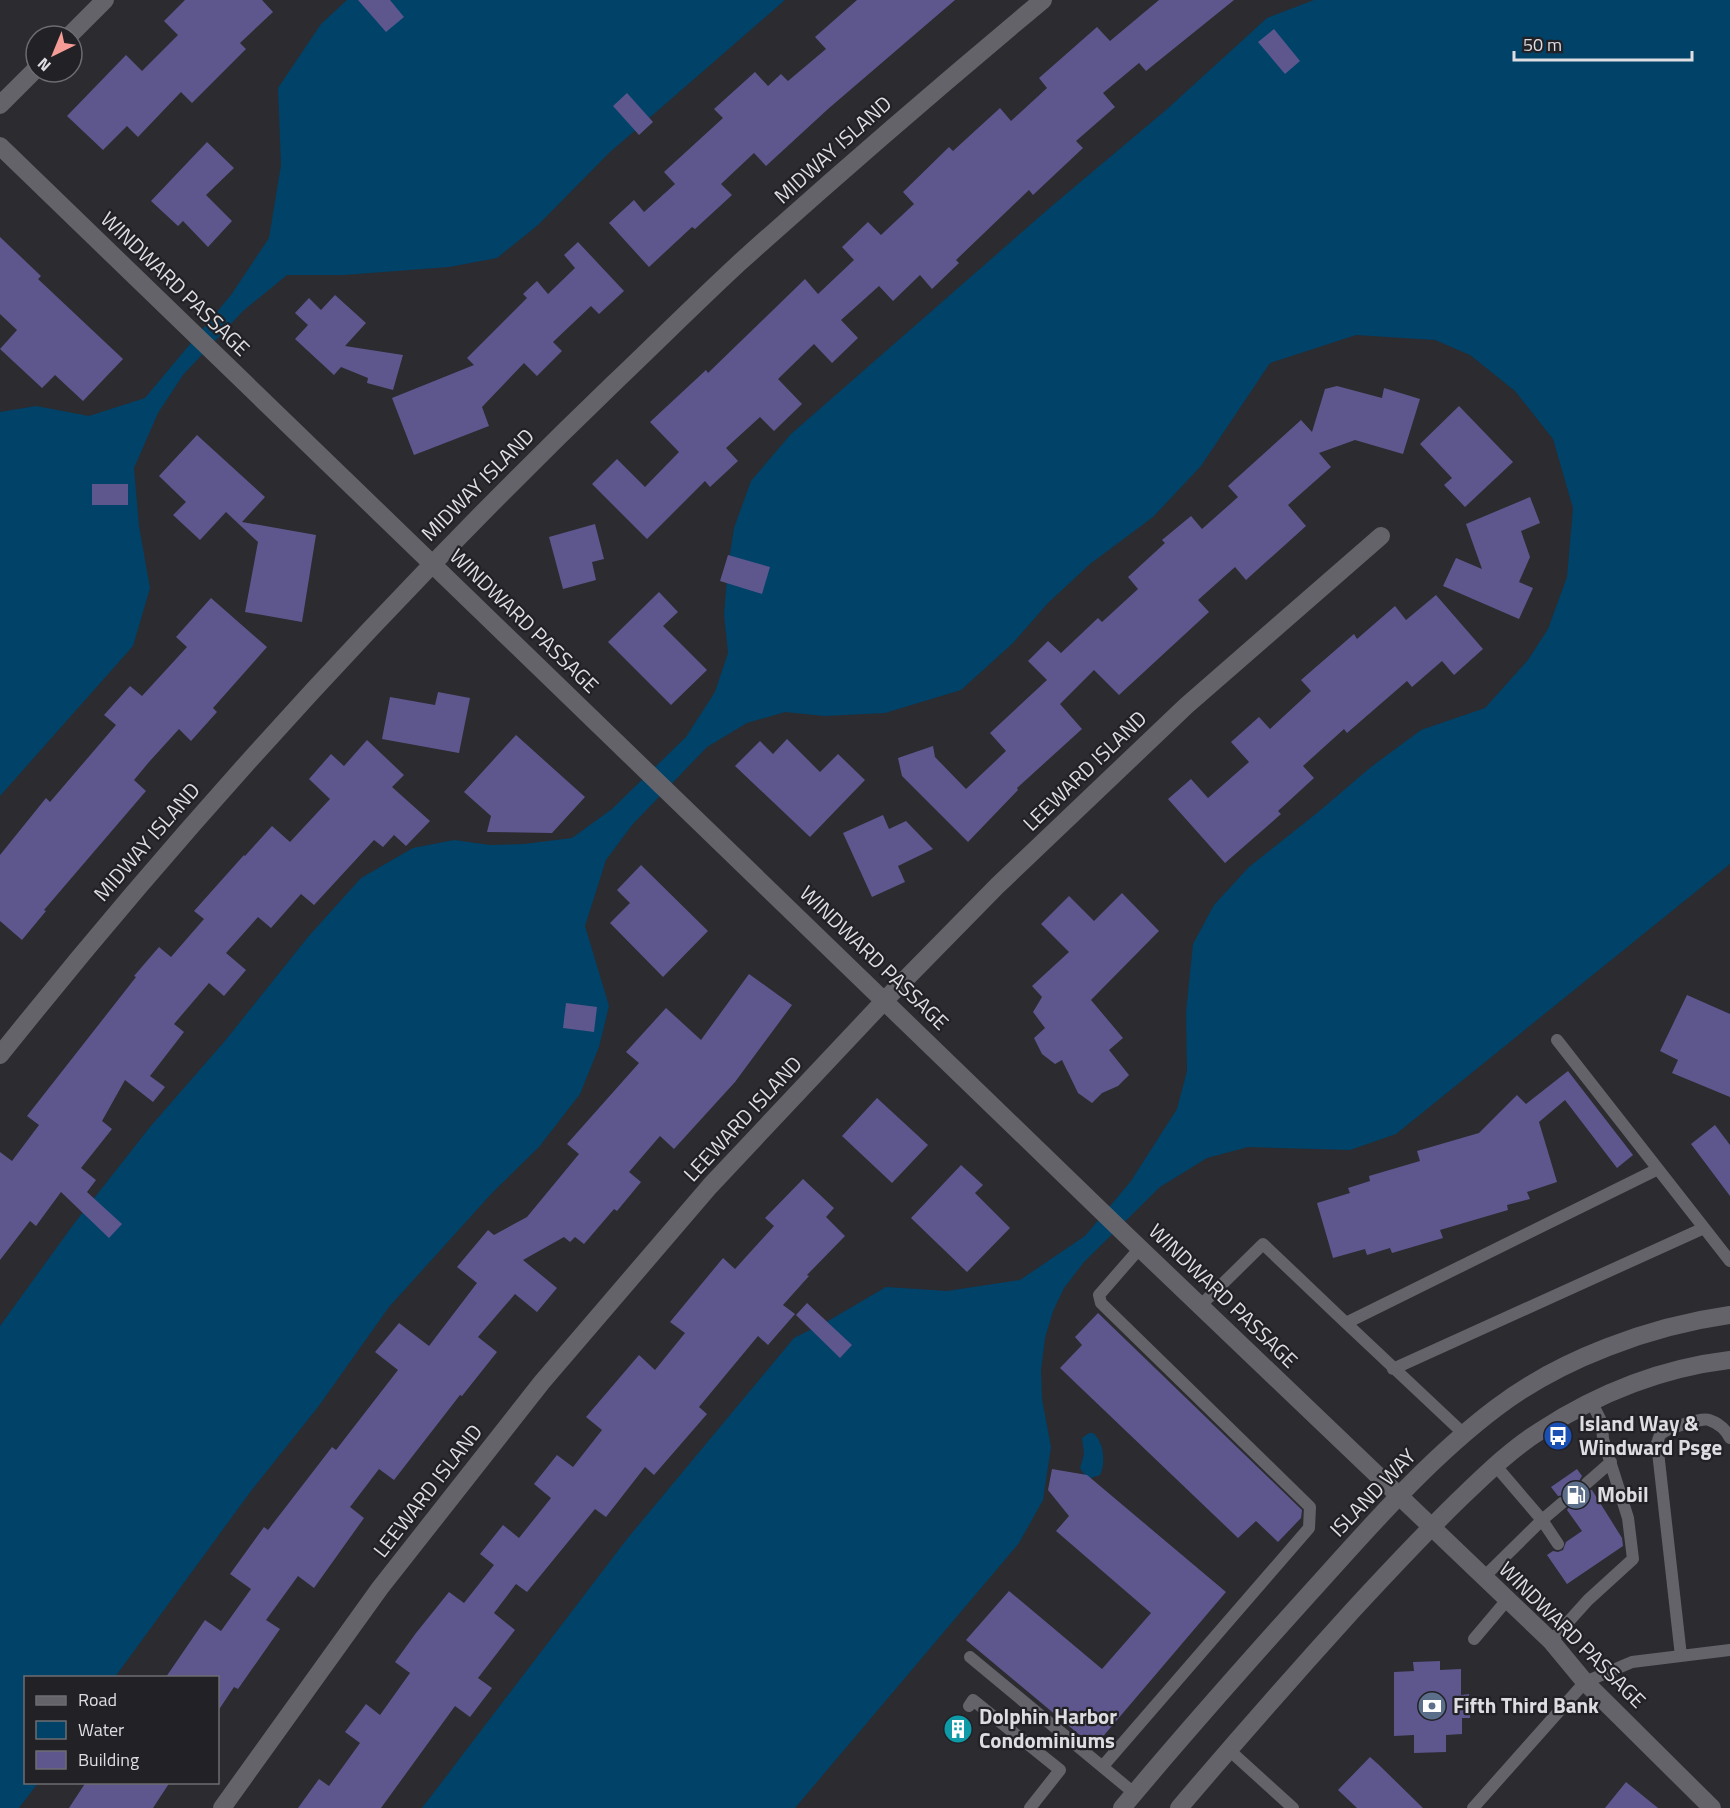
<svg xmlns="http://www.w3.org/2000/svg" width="1730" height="1808" viewBox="0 0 1730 1808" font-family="'Titillium Web',sans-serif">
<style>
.water{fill:#004268}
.building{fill:#5d578e}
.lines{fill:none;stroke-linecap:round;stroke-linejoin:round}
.lane{stroke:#636369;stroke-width:12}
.street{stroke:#636369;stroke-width:18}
.secondary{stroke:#636369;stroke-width:18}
.labels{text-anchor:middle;stroke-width:4.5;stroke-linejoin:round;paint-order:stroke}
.street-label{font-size:21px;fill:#dedee2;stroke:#212126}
.poi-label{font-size:21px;font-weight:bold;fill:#dedee2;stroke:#212126;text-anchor:start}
</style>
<rect width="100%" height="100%" fill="#2b2b30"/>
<path class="water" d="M347 0H785L609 153 538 225 497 258 449 267 344 275H287L243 311 183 375 158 413 134 468 139 526 150 588 133 646 0 796V412L36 406 89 416 145 398 231 295 269 238 281 165 278 88 321 24Z
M1314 0H1730V864L1396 1134 1350 1150 1248 1147 1207 1158 1160 1187 1084 1262 1064 1288 1053 1311 1045 1338 1041 1370 1042 1399 1051 1447 1043 1500 1019 1543 795 1808H422L627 1539 794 1338 828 1321 886 1287 947 1291 1020 1280 1085 1236 1131 1181 1177 1109 1187 1071 1186 1012 1193 944 1214 905 1249 867 1317 813 1371 767 1421 730 1485 708 1528 660 1548 629 1567 577 1573 508 1553 439 1515 391 1470 355 1435 340 1356 335 1270 363 1201 466 1153 517 1090 564 1048 603 1013 643 961 690 885 713 825 716 785 712 747 723 707 747 632 825 606 860 585 926 609 1006 599 1047 580 1094 539 1147 492 1193 389 1307 318 1407 251 1491 115 1677 26 1678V1782L38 1783 19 1808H0V1326L73 1225 150 1127 224 1042 308 937 361 878 413 848 454 840 490 845 524 844 572 838 612 809 686 737 715 692 728 653 724 614 728 567 734 528 751 481 791 434 1053 205 1166 110 1267 18Z
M1089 1433H1093C1104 1441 1106 1464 1100 1475L1091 1478 1086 1477 1080 1468 1084 1454 1082 1438Z"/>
<path class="building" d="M185 0H262L273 12 240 43 246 49 192 103 181 92 138 137 127 126 103 150 67 116 126 55 142 71 178 35 164 21Z
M358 0H390L404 17 386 32Z
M857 0H955L828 109 766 166 754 153 721 184 732 195 695 229 692 227 649 267 609 223 634 200 644 212 675 184 664 172 723 118 714 109 755 72 768 86 781 74 788 81 826 49 815 37Z
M1159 0H1234L1146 71 1139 63 1103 93 1115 107 1076 141 1083 148 1033 195 1029 190 956 260 959 263 932 289 920 275 893 301 879 286 841 320 858 338 832 363 814 344 778 379 802 404 774 431 760 417 726 448 738 461 710 487 705 481 647 539 592 484 617 459 645 487 679 452 650 422 706 370 708 373 805 279 818 294 854 260 842 247 868 222 881 235 914 204 903 192 949 147 953 151 1000 108 1011 121 1047 88 1039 78 1097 27 1110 41Z
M1274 29 1300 61 1285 74 1258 42Z
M627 93 653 122 639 135 613 106Z
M207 142 234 168 206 195 232 221 208 247 183 221 178 226 151 201Z
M0 237 41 276 38 279 123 359 83 401 55 375 42 388 0 349 17 330 0 314Z
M578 242 624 291 599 314 591 306 553 342 562 351 537 376 524 363 482 407 489 426 414 455 392 398 474 365 467 358 527 298 523 294 537 281 548 294 575 268 564 255Z
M335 295 366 323 345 346 403 355 393 390 367 383 368 378 341 367 334 375 295 339 308 325 295 313 309 298 321 310Z
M1337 386 1382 398 1384 388 1420 399 1403 454 1355 440 1319 453 1331 467 1288 505 1306 526 1246 580 1235 567 1198 600 1209 612 1119 695 1094 670 1060 704 1082 729 1017 788 1018 790 968 842 902 776 898 758 933 746 935 757 966 789 1006 751 990 733 1047 680 1028 661 1048 641 1061 653 1098 618 1102 622 1138 589 1128 577 1165 543 1162 540 1191 516 1202 529 1238 497 1228 486 1301 420 1312 432 1325 389Z
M1459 406 1513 462 1465 507 1444 485 1452 478 1420 444Z
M197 435 265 497 242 522 316 535 302 622 245 612 258 542 226 512 200 540 173 515 186 502 159 476Z
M92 484H128V505H92Z
M1530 497 1540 523 1521 531 1530 557 1519 582 1533 588 1519 619 1443 586 1456 558 1482 569 1466 524Z
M595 524 604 559 592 562 596 580 563 589 549 537Z
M728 555 770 567 762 594 720 581Z
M659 592 678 612 663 626 707 670 671 705 608 642Z
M1436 595 1483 649 1454 675 1442 661 1412 687 1407 681 1347 733 1344 729 1303 766 1314 778 1278 811 1281 814 1225 863 1168 799 1191 779 1208 798 1249 762 1231 742 1259 717 1270 729 1311 691 1301 680 1354 634 1357 639 1395 606 1406 620Z
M211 598 267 647 213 708 217 712 191 741 179 729 149 762 134 780 146 791 44 910 46 911 22 940 0 921V855L46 798 50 802 116 725 104 715 130 686 142 696 187 647 176 637Z
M438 692 470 698 459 753 382 739 390 697 435 705Z
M516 735 585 797 552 833 487 832 491 816 464 792Z
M787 739 820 772 838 754 865 780 810 837 735 766 760 741 773 754Z
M367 740 404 775 392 787 430 821 406 846 394 835 383 847 374 840 314 905 301 894 271 928 258 917 226 953 246 970 224 996 209 983 174 1024 184 1032 150 1076 165 1087 153 1102 125 1080 102 1121 112 1129 81 1168 96 1180 87 1192 122 1224 109 1238 61 1192 36 1226 30 1221 0 1260V1152L12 1161 39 1125 27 1116 136 977 134 976 159 947 171 957 204 919 194 911 244 855 245 856 272 826 290 842 330 799 309 779 331 754 344 766Z
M883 815 889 829 906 821 933 849 898 866 905 882 872 897 843 833Z
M641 865 708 931 663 977 610 923 630 903 617 890Z
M1122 893 1159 931 1091 1000 1123 1038 1109 1050 1129 1075 1118 1086 1102 1093 1092 1103 1078 1093 1062 1060 1055 1064 1042 1054 1034 1038 1045 1028 1033 1012 1042 997 1032 986 1069 952 1041 924 1069 896 1094 921Z
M749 974 792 1005 735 1082 674 1149 660 1136 629 1172 641 1182 617 1211 614 1209 584 1244 575 1237 570 1242 564 1237 523 1260 557 1288 537 1312 515 1294 478 1337 497 1352 462 1396 460 1395 394 1480 379 1469 350 1507 364 1518 314 1588 298 1576 266 1620 280 1629 238 1689 234 1687 218 1711V1677H166L205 1620 221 1631 251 1589 230 1574 264 1527 268 1530 332 1447 336 1450 398 1370 375 1352 399 1323 429 1346 477 1283 457 1267 488 1230 494 1235 527 1217 579 1154 567 1144 639 1063 626 1052 666 1008 701 1040Z
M1687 995 1730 1014V1097L1672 1073 1678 1060 1660 1051Z
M566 1003 597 1007 594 1032 563 1028Z
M1568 1071 1633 1155 1617 1168 1565 1100 1539 1122 1557 1182 1527 1192 1530 1199 1507 1205 1508 1210 1440 1230 1443 1238 1392 1253 1390 1248 1367 1255 1365 1249 1333 1258 1317 1203 1350 1193 1348 1188 1370 1181 1369 1176 1420 1161 1417 1151 1479 1133 1517 1095 1526 1104Z
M877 1098 928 1145 892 1183 842 1136Z
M1715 1125 1730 1145V1196L1691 1144Z
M961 1165 983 1185 975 1193 1010 1228 967 1272 911 1218Z
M803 1179 834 1208 826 1217 845 1236 807 1275 809 1276 783 1305 795 1314 768 1345 758 1336 699 1407 707 1414 654 1475 645 1467 606 1517 595 1509 527 1592 516 1584 494 1613 515 1630 478 1678 492 1688 470 1717 455 1706 381 1808H298L319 1779 329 1786 360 1743 345 1732 366 1704 380 1715 410 1673 395 1662 416 1633 449 1592 464 1603 494 1565 480 1554 503 1525 519 1538 551 1498 534 1484 557 1455 573 1467 602 1430 586 1417 639 1355 655 1370 685 1333 670 1322 723 1258 735 1269 774 1226 765 1218Z
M807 1303 852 1345 840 1358 796 1315Z
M1098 1313 1302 1510 1301 1518 1278 1542 1256 1521 1238 1538 1060 1368 1082 1345 1075 1337Z
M1052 1469 1087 1475 1226 1592 1094 1747 966 1640 1009 1591 1102 1669 1151 1613 1056 1531 1069 1516 1048 1490Z
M1577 1469 1582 1476 1579 1481 1580 1488 1585 1491 1592 1490 1622 1538 1623 1546 1567 1584 1547 1555 1553 1551 1558 1552 1563 1550 1566 1542 1582 1531 1567 1510 1570 1505 1569 1498 1564 1495 1558 1496 1551 1487Z
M1440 1661V1670L1461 1669V1695L1469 1694 1470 1718H1462V1734L1446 1735V1752L1414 1753V1735L1394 1736V1672L1414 1671 1413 1662Z
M1370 1757 1379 1765 1423 1808H1357L1338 1790Z
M86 1782H170L153 1808H69Z
M1626 1782 1658 1808H1605Z"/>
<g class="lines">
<path class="lane" d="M1557 1040 1730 1261
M1200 1306 1263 1244 1346 1323 1658 1169
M1346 1323 1464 1434
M1393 1369 1704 1228
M1495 1465 1542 1520 1558 1544
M1587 1483 1611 1462
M1483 1578 1542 1520 1562 1503
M1474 1639 1507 1600
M1551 1641 1588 1600 1633 1559 1628 1518 1603 1439 1602 1423 1591 1401
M1681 1656 1657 1443C1658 1442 1659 1436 1660 1435 1665 1429 1702 1417 1709 1420 1718 1423 1726 1430 1730 1438
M970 1657 1134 1793
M969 1706 973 1700 1060 1770 1030 1808
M1228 1749 1293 1808
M1103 1766 1309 1528 1310 1507 1101 1303 1099 1295 1140 1248
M1473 1808 1585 1682 1632 1662 1730 1650"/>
<path class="street" d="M69 36 105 0
M0 105 36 69
M0 146 1125 1234 1551 1641 1585 1682 1712 1808
M0 1055C190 817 395 594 614 383 656 343 696 303 738 264 838 174 940 86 1043 0
M222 1808 380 1588 542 1382 710 1186 885 1000 997 886 1186 706 1381 536"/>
<path class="secondary" d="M1122 1808C1183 1735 1246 1664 1310 1593 1369 1528 1426 1461 1496 1408 1560 1359 1651 1326 1730 1315
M1179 1808C1236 1741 1294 1675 1353 1610 1390 1570 1427 1530 1467 1492 1490 1470 1513 1448 1540 1431 1597 1394 1662 1368 1730 1360"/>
</g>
<defs>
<g id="bus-disc" transform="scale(1.5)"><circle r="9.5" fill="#1a4fb4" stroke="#212126"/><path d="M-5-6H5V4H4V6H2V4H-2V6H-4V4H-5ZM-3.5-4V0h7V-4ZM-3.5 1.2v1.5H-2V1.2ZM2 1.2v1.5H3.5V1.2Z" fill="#fff"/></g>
<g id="fuel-disc" transform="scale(1.5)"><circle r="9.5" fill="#5c6f8a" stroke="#212126"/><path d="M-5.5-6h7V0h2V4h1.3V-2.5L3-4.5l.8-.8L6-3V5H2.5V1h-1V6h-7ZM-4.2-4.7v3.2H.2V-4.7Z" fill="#fff"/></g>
<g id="bank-disc" transform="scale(1.5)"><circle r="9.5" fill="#5c6f8a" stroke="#212126"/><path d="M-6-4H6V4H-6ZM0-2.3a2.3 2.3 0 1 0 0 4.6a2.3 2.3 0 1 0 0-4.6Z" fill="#fff"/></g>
<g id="building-disc" transform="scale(1.5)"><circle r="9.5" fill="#0f9aa8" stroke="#212126"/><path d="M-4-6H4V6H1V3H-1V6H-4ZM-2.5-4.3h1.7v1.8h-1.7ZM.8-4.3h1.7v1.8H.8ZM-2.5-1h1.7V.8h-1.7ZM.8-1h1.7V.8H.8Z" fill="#fff"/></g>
</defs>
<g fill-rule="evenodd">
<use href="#bus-disc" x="1558" y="1436"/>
<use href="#fuel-disc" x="1576" y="1495"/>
<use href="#bank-disc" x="1432" y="1706"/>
<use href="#building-disc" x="958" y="1729"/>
</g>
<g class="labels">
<g class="street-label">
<text transform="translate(833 150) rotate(-42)" y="7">MIDWAY ISLAND</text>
<text transform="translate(175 284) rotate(44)" y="7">WINDWARD PASSAGE</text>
<text transform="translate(478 485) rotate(-45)" y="7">MIDWAY ISLAND</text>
<text transform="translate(524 621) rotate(44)" y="7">WINDWARD PASSAGE</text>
<text transform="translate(1085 771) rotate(-44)" y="7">LEEWARD ISLAND</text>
<text transform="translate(147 842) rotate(-49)" y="7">MIDWAY ISLAND</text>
<text transform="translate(874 958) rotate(44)" y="7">WINDWARD PASSAGE</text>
<text transform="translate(743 1119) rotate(-47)" y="7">LEEWARD ISLAND</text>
<text transform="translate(1223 1296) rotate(44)" y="7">WINDWARD PASSAGE</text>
<text transform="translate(428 1491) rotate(-52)" y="7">LEEWARD ISLAND</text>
<text transform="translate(1373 1493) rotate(-46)" y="7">ISLAND WAY</text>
<text transform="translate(1572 1635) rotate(45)" y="7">WINDWARD PASSAGE</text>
</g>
<g class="poi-label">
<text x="1579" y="1431">Island Way &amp;<tspan x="1579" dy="24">Windward Psge</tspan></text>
<text x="1597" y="1502">Mobil</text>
<text x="1453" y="1713">Fifth Third Bank</text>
<text x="979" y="1724">Dolphin Harbor<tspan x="979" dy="24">Condominiums</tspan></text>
</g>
</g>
<rect x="24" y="1676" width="195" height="108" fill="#212126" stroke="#6d6d71" stroke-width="1.5"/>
<rect x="36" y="1696" width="30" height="9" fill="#636369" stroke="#6d6d71" stroke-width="1.5"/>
<text x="78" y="1706" font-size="18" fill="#dedee2">Road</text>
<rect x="36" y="1721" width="30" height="18" fill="#004268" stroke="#6d6d71" stroke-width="1.5"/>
<text x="78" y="1736" font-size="18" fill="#dedee2">Water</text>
<rect x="36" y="1751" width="30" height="18" fill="#5d578e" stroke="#6d6d71" stroke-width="1.5"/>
<text x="78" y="1766" font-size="18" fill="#dedee2">Building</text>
<g transform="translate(54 54) rotate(223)"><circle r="28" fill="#212126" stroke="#6d6d71" stroke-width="1.5"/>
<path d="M0-4.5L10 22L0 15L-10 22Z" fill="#f59c96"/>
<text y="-9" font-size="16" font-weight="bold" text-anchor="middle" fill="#dedee2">N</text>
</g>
<path d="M1514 51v9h178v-9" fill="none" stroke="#dedee2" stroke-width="3"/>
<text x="1523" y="51" font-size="18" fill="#dedee2" stroke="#212126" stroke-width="4.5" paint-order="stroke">50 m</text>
</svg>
